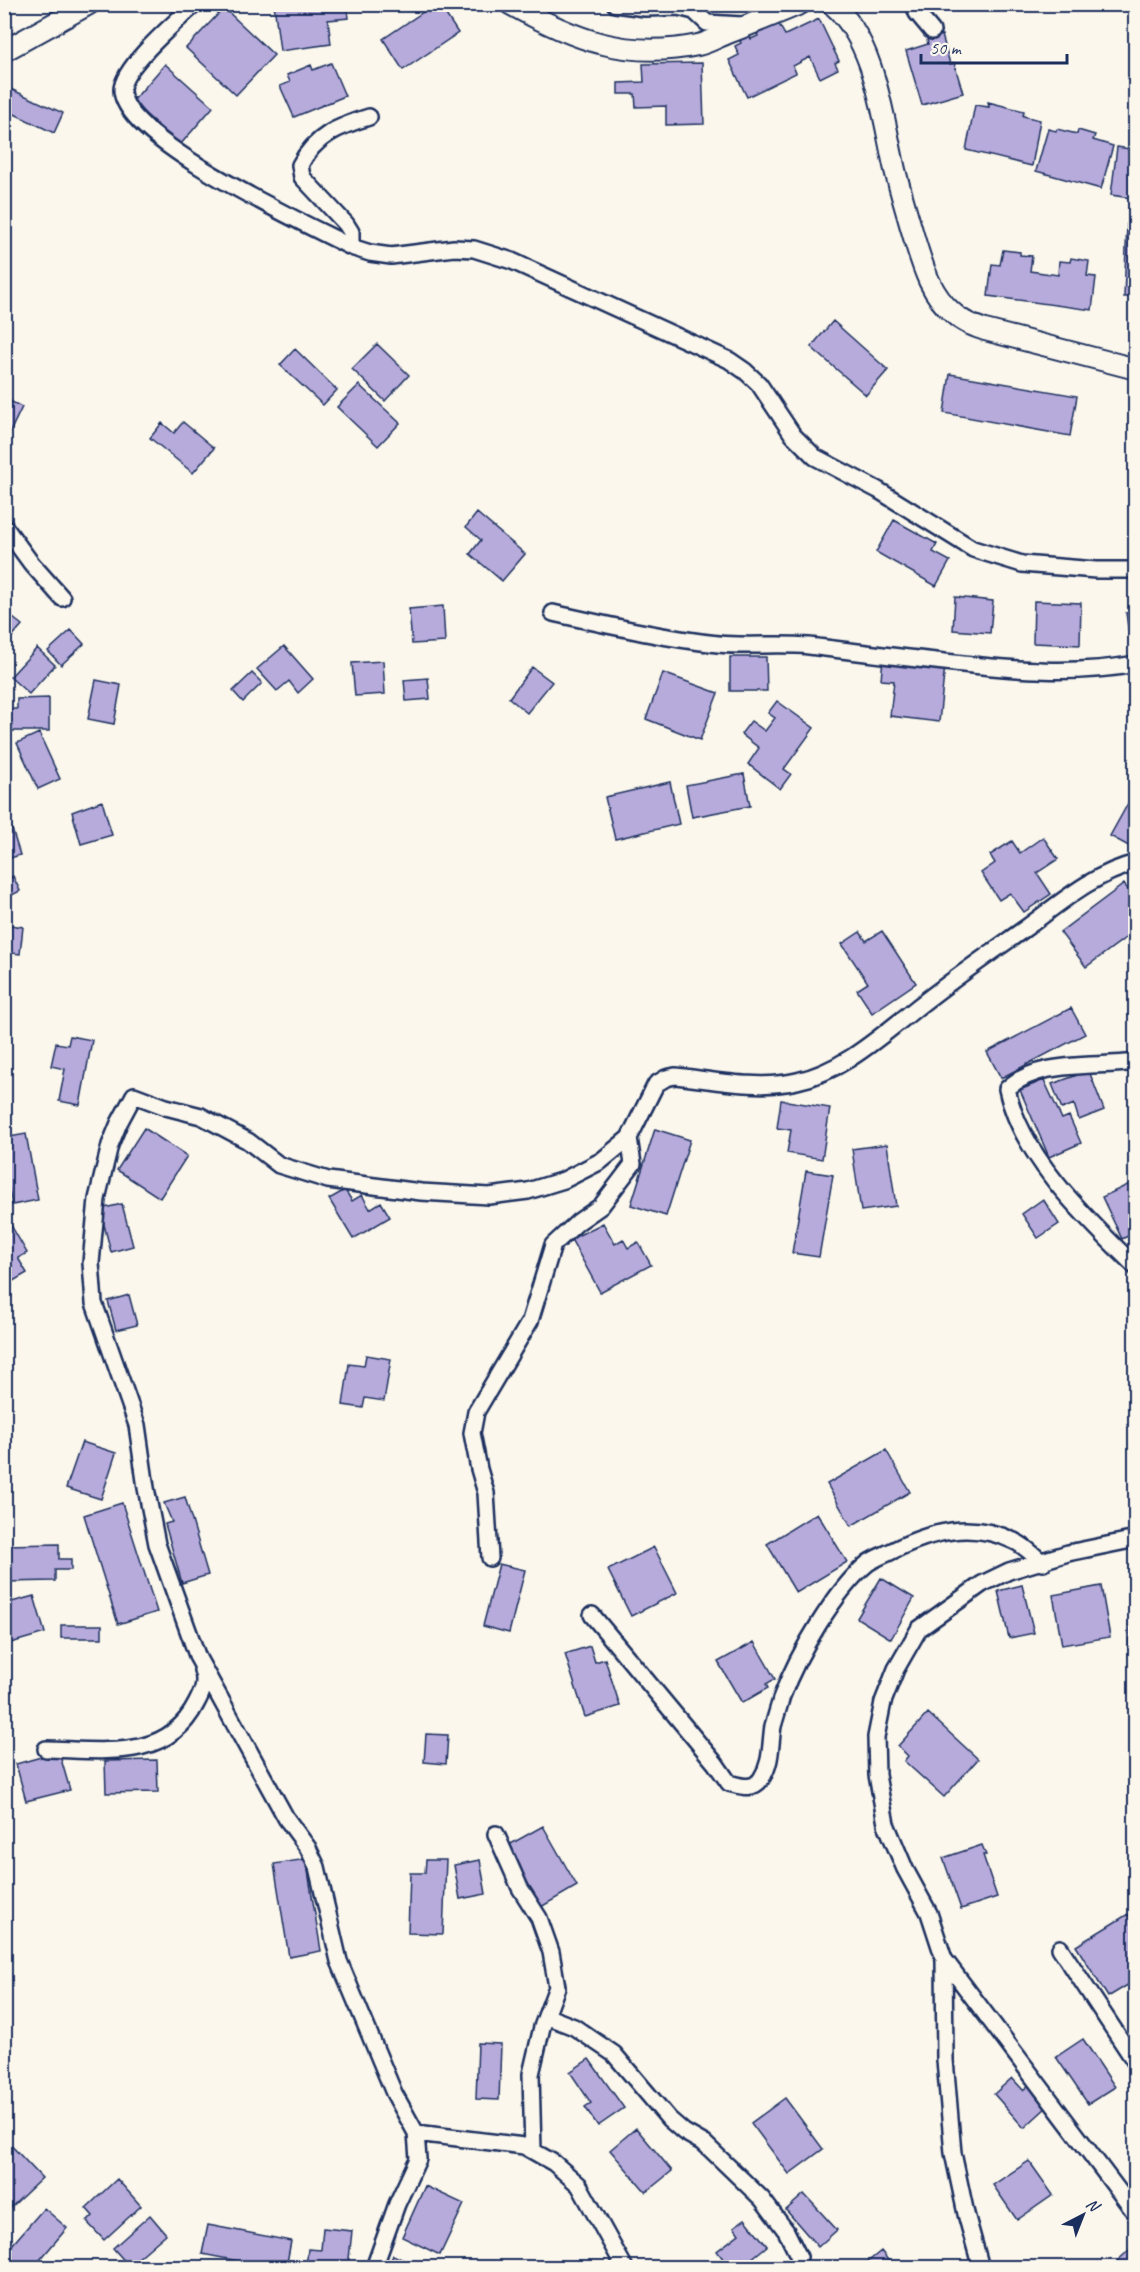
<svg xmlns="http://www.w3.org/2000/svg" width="1140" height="2272" viewBox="0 0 1140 2272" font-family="Caveat,sans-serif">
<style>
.building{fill:#b7abdb;stroke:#1b2f5e;stroke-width:1.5}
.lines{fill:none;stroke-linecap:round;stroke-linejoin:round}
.minor-casing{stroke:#1b2f5e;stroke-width:20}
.tertiary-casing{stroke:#1b2f5e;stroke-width:24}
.minor{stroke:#fbf7ec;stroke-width:15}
.tertiary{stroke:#fbf7ec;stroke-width:20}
</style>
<rect width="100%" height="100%" fill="#fbf7ec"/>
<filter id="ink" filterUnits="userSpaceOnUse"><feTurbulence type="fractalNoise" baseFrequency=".0167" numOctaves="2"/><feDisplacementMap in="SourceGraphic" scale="12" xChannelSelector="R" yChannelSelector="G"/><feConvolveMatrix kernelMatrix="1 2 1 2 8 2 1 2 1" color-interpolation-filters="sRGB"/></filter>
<g filter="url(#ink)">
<path class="building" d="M274 4H347L349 18 328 20 331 44 280 51Z
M435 4H439L458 33 403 70 383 39Z
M224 8 274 55 236 95 186 48Z
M819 19 839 61 835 63 838 69 820 78 810 57 793 66 796 73 747 97 729 60 739 55 735 46 741 43 739 39 749 34 751 39 758 36 755 31 777 21 785 35Z
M942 35 950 64 954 63 963 93 922 105 906 51 928 44 927 40Z
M331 63 345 96 294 117 280 86 290 82 287 75 311 65 313 70Z
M702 63 704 124 666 125V106L636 107 635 94H618V83L644 82 643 64Z
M165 64 213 107 180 145 132 102Z
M4 86 63 113 54 133 4 109Z
M988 102 1024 111 1023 116 1040 120 1032 166 966 150 975 105 989 107Z
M1048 129 1056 131 1057 129 1077 134 1078 130 1095 135 1093 140 1113 146 1101 189 1036 171Z
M1117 147 1136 150V206L1129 205 1130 198 1111 195Z
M1127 224H1136V297H1124Z
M1003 250 1020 252V255L1032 256 1030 271 1058 275 1059 261 1070 262 1071 258 1089 261 1087 276 1096 277 1092 310 988 296 992 264 1000 265Z
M833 321 888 370 866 395 811 347Z
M377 344 409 375 385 401 352 369Z
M295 349 337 390 323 405 280 365Z
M950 374 1077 396 1070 436 944 413Z
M359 385 400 423 378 446 337 407Z
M4 398 22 407 9 434 4 432Z
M183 422 214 448 193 473 150 438 162 423 174 433Z
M477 513 525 554 502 581 470 554 481 540 466 527Z
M894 520 937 544 933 552 950 561 936 586 876 552Z
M955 597 993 601 990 633 953 630Z
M1034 601 1081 603 1080 645 1033 643Z
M443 606 445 642 412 644 409 609Z
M4 611 22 625 4 646Z
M1136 612V649H1131L1126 613Z
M71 630 84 644 61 665 48 651Z
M284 646 313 679 298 693 289 681 277 691 257 669Z
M37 648 55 665 29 694 10 677Z
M730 657H766L767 691H730Z
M883 658 945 665 939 722 890 716 894 681 881 680Z
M383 661 385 694 355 696 352 663Z
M532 667 552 682 527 713 509 698Z
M252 673 262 683 243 702 233 691Z
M663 673 718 693 700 740 646 719Z
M428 678 430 699 406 701 404 680Z
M96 680 121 685 114 724 88 719Z
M49 698V731H9V709H17V699Z
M777 701 814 728 784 769 791 774 780 789 748 764 759 748 741 734 751 721 765 731 775 718 768 713Z
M39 733 60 779 38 789 17 743Z
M744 774 750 806 692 817 686 785Z
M670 782 679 824 615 839 605 797Z
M1136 789V850L1110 836Z
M102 801 112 835 81 844 72 812Z
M11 826 20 855 4 860V828Z
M1043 837 1058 859 1037 873 1051 894 1024 912 1010 893 999 900 981 873 995 863 990 855 1012 841 1020 853Z
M4 873 8 879 13 876 20 891 4 899Z
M1124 884 1136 900V930L1086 967 1060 932Z
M4 924 23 927 20 954 4 952Z
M882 931 916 983 872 1013 857 990 868 983 842 944 860 932 866 941Z
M1071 1008 1085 1034 1001 1078 987 1052Z
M70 1036 92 1040 80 1105 59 1101 65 1069 51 1066 56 1043 68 1045Z
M1089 1071 1104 1110 1079 1120 1074 1104 1062 1109 1052 1084Z
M1044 1080 1062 1119 1069 1116 1081 1143 1049 1157 1020 1090Z
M781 1100 830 1108 822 1159 787 1153 791 1130 777 1128Z
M144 1128 187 1156 160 1198 117 1170Z
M655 1129 690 1140 666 1216 631 1205Z
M26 1134 38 1200 12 1205 4 1166V1138Z
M887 1144 896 1206 861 1211 852 1149Z
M806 1171 833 1175 819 1257 792 1253Z
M1136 1181V1232L1122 1239 1102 1197Z
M345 1190 352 1201 362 1195 370 1209 381 1202 390 1217 353 1239 329 1199Z
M1043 1199 1059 1224 1038 1238 1022 1214Z
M122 1204 133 1246 111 1252 100 1209Z
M4 1213 27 1253 18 1258 27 1273 8 1284 4 1278Z
M603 1223 615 1244 623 1239 628 1248 638 1242 651 1265 600 1292 571 1239Z
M1136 1241V1256L1128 1247Z
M129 1295 137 1325 116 1330 108 1301Z
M366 1355 391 1359 384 1401 365 1398 363 1408 343 1405 349 1364 364 1366Z
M82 1442 116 1453 101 1499 66 1488Z
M886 1450 910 1492 851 1526 827 1484Z
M185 1497 208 1575 182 1583 165 1524 172 1522 164 1503Z
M122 1503 157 1612 118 1624 84 1515Z
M817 1513 847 1562 796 1593 767 1544Z
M59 1544V1559H71V1570H55V1581L4 1582V1545Z
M654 1547 677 1593 631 1616 608 1570Z
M499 1564 525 1570 509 1633 483 1626Z
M881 1578 914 1598 891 1639 857 1618Z
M1022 1585 1034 1633 1009 1638 998 1591Z
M1101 1586 1110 1637 1062 1645 1053 1595Z
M34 1596 45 1633 4 1645V1604Z
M1130 1607H1136V1649H1129Z
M61 1625H102V1638H61Z
M754 1642 775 1679 766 1684 768 1688 742 1703 718 1662Z
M590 1646 595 1662 605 1659 620 1706 585 1717 565 1654Z
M928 1713 978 1759 944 1797 904 1761 908 1756 898 1746Z
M426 1734 448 1735 446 1764 424 1762Z
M59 1752 70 1790 26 1801 16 1764Z
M157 1760 158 1792 106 1793 105 1761Z
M543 1826 577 1886 541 1907 507 1846Z
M982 1845 986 1855H983L997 1897 961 1909 943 1858Z
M306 1859 321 1951 289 1957 274 1864Z
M426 1860H446L443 1934 408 1933 410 1873H425Z
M480 1860 486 1894 460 1899 454 1865Z
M1128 1914 1136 1926V1980L1108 1997 1076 1946Z
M1083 2039 1115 2087 1088 2104 1056 2057Z
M478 2043 501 2044 499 2100 476 2099Z
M589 2059 624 2108 598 2126 585 2107 591 2103 570 2072Z
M1012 2078 1023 2090 1029 2085 1048 2106 1024 2128 994 2094Z
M785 2098 823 2149 789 2174 751 2123Z
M636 2128 672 2171 646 2192 610 2150Z
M7 2141 42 2178 4 2214V2143Z
M1029 2161 1053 2195 1017 2220 993 2185Z
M117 2179 141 2206 104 2240 87 2222 93 2216 86 2208Z
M425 2186 464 2204 440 2255 402 2237Z
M804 2194 837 2230 818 2247 786 2210Z
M44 2208 67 2228 33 2268H21L5 2253Z
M150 2215 166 2234 129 2266 113 2248Z
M745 2219 767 2246 740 2268H730L717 2251 739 2234 734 2227Z
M208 2225 291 2241 286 2268H274L202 2254Z
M323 2228 352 2231 348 2268H306L308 2249 321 2250Z
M1135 2245 1136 2268H1123L1117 2261Z
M881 2251 894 2268H860Z
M393 2255 421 2268H388Z"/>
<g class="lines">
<g class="minor-casing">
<path id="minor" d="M195 4C178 20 122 67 122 90 123 141 307 224 351 247L370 253 391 256 454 248 474 249 512 261 729 360 745 371 759 384 793 435 815 457 878 490 973 549 1022 564 1096 570H1136
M615 4 645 8 678 7 694 11 707 23 742 25
M914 4 917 13 932 31
M351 247V232L346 224 302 177 300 165C315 136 339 126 369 117
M4 526 31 563 62 598
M553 613C607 625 662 638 718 644 748 647 780 643 809 646 857 652 906 658 954 663 1014 670 1075 675 1136 664
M1136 1062C1095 1068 1038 1059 1007 1089 1021 1157 1088 1220 1136 1267
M490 1558 486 1493 479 1469 472 1433 476 1412 530 1321 553 1245 578 1222 601 1206 633 1164 629 1138
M592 1615 715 1763 729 1783C741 1786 752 1791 761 1779 772 1763 770 1745 773 1726 776 1716 779 1706 782 1696 797 1656 835 1590 868 1563 875 1558 884 1555 892 1551 932 1531 971 1521 1014 1541 1024 1545 1034 1556 1043 1563
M46 1749C101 1750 167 1762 196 1704 202 1693 207 1682 202 1670
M496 1834 520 1888 539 1918 551 1952 557 1987 542 2027 531 2074 533 2151
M1060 1948 1136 2063
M944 1959 1136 2214
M546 2016 574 2027 614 2054 669 2119 684 2132 705 2144 762 2199 786 2231 799 2257 795 2268
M416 2133 524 2146 554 2163 579 2185 625 2268
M374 2268 397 2204 418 2159 416 2133 394 2093 339 1961 317 1867 308 1848 286 1818 198 1658 157 1544 146 1488 137 1425 94 1303 91 1263 97 1199 110 1145 119 1123 134 1095 166 1107 201 1116 248 1141 279 1165 328 1180 421 1192 489 1196 528 1191 564 1180 601 1161 629 1138 656 1084 666 1078 675 1076C714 1080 758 1090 797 1081 840 1072 876 1040 909 1014 946 984 985 957 1023 930 1059 904 1092 874 1136 863
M981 2268 966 2214 953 2153 945 2060 944 1959 929 1913 905 1869 886 1824 877 1775 876 1737 883 1702 896 1669 919 1629 982 1584 1009 1571 1068 1553 1136 1539"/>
</g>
<g class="tertiary-casing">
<path id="tertiary" d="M510 4C573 39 625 60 698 45 708 43 718 37 728 33 752 24 776 14 800 4
M832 4C875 40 883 118 895 170 901 194 908 217 915 241 923 267 931 295 953 313 962 322 974 326 985 330L1136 369
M4 51 89 4"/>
</g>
<use href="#minor" class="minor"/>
<use href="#tertiary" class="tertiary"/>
</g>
</g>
<rect width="1140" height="2272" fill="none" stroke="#fbf7ec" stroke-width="24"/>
<rect x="12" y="12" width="1116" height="2248" fill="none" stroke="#1b2f5e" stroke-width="2" filter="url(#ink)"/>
<g transform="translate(1083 2215) rotate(42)" stroke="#fbf7ec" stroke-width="4.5" paint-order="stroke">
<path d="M0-4.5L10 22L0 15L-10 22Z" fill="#1b2f5e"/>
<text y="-9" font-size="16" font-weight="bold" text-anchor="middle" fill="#1b2f5e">N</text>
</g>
<path d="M921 54v9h146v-9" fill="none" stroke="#1b2f5e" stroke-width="3"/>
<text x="930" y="54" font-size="18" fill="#1b2f5e" stroke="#fbf7ec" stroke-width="4.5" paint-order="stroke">50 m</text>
</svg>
